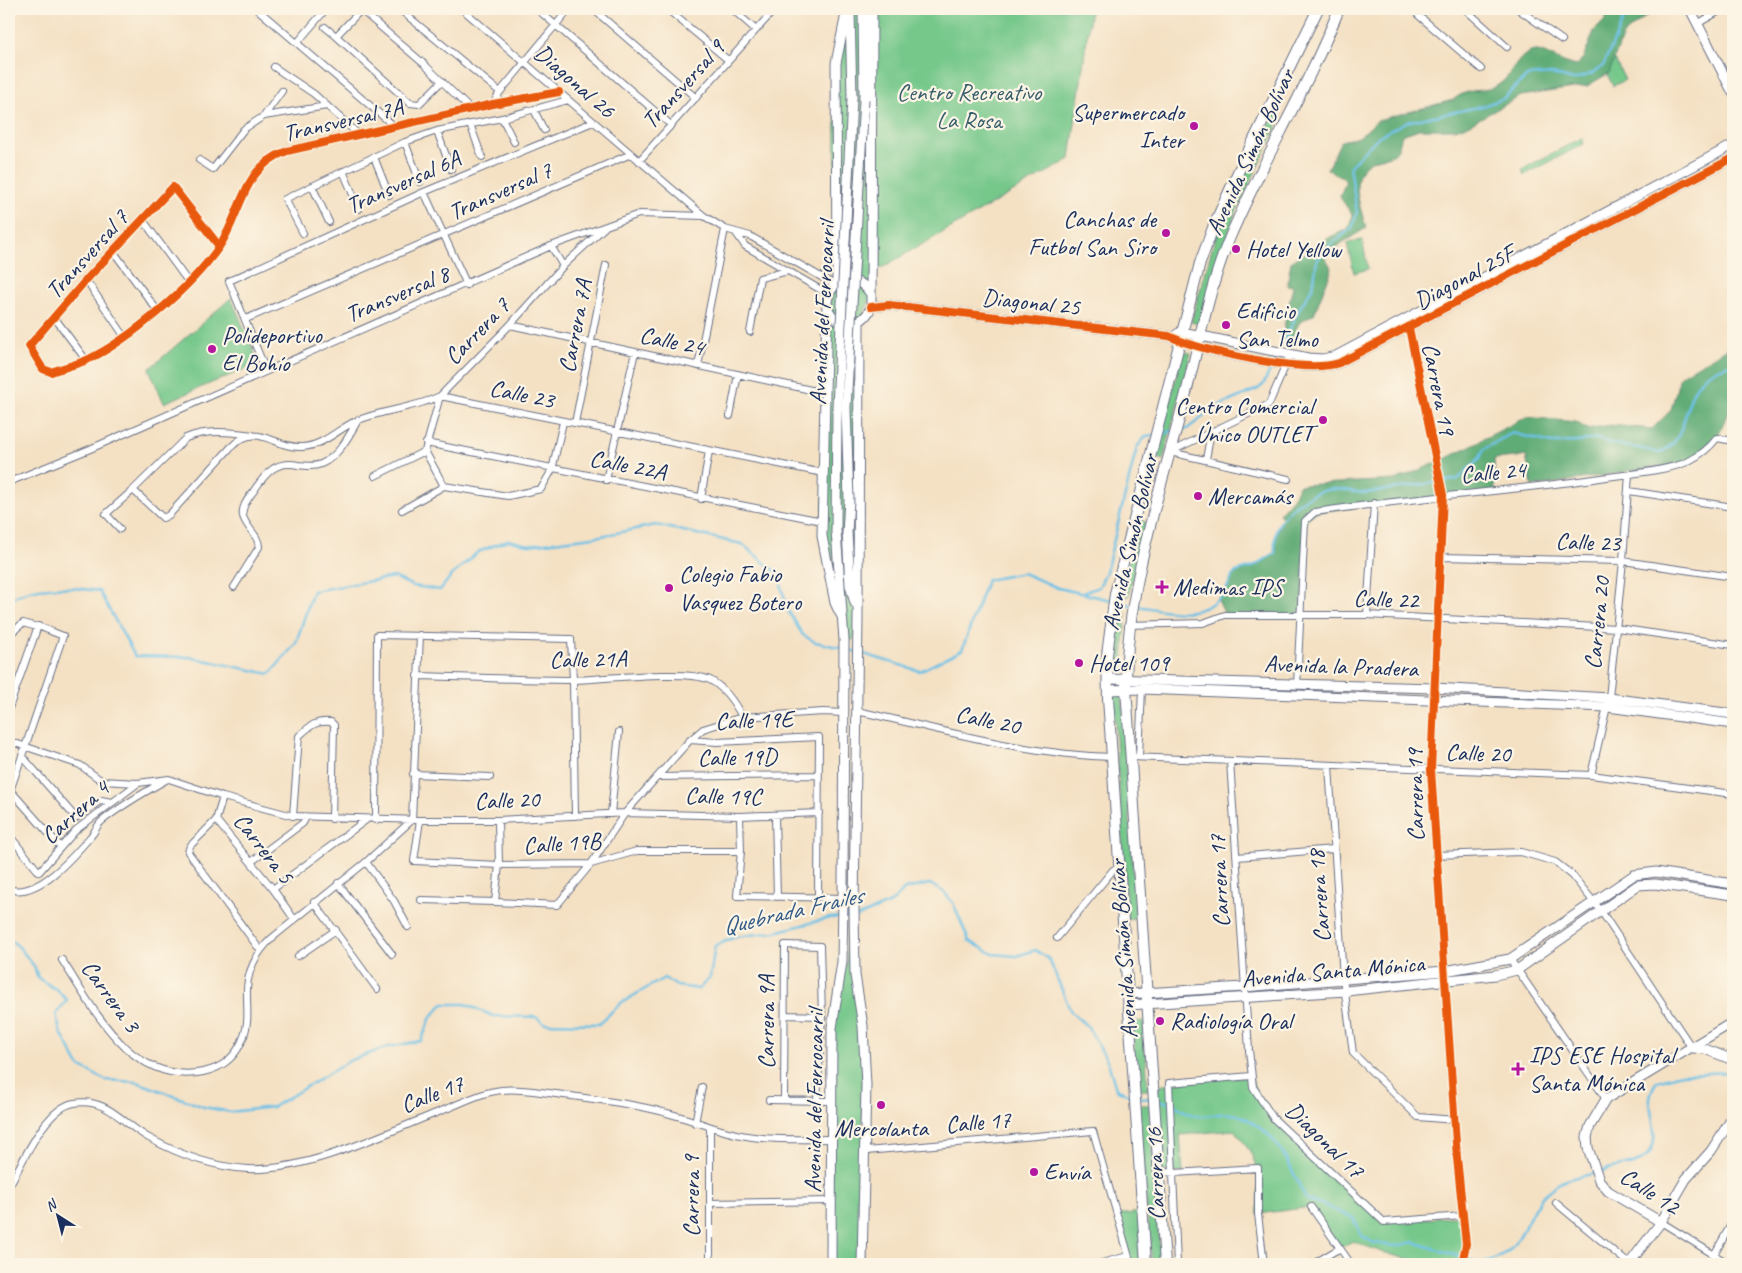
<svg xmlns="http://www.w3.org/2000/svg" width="1742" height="1273" viewBox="0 0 1742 1273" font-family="Caveat,sans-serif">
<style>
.green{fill:#75c78a;stroke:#487b74}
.forest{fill:#60ac76;stroke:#3e6e6a}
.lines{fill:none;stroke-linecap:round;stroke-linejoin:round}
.stream{stroke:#69c0e6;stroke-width:2.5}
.street-casing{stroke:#676d82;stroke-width:8}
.secondary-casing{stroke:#676d82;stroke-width:11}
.primary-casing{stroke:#676d82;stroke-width:12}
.street{stroke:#fff;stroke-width:6}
.secondary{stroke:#fff;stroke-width:9}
.primary{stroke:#fff;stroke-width:10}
.secondary-bridge-casing{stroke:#676d82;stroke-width:11;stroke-linecap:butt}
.secondary-bridge{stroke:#fff;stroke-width:9}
.cycleway-casing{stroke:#fcf5e5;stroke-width:11}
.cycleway{stroke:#e8590c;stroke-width:8}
.poi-dot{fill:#b5179e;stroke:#fcf5e5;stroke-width:2}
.labels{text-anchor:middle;stroke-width:4.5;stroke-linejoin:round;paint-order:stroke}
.street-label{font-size:24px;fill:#1b2f5e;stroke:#fcf5e5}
.park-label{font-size:24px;fill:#365d6b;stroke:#fcf5e5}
.poi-label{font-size:24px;fill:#1b2f5e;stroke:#fcf5e5;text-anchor:start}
.water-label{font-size:25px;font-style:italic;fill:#325a87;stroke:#fcf5e5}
</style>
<rect width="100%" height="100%" fill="#fcf5e5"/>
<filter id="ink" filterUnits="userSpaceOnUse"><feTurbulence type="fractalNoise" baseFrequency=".02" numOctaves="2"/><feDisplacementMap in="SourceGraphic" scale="10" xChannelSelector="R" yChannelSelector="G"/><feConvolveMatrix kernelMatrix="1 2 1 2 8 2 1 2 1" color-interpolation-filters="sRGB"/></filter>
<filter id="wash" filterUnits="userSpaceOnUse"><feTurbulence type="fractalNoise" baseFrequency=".0096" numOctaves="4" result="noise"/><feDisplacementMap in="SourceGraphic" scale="20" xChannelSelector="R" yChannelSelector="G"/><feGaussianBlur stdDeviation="1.12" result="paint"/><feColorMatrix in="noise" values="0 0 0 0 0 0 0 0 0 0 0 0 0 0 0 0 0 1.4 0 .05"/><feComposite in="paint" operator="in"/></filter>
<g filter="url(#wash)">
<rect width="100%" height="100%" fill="#f4e1c4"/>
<path class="green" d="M847 9H1091L1070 159 871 274V298L859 322 858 624 853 640H850L843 627 822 536 831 289 835 285 836 63Z
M1615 60 1625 80 1613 86 1603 66Z
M1274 114 1281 118 1235 214 1199 324 1191 322 1216 235Z
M1582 138 1584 144 1524 175 1522 169Z
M1362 240 1368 269 1354 273 1347 243Z
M231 298 259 363 164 403 149 369Z
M1183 351 1191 353 1163 460 1155 457Z
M1138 520 1146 522 1128 597 1120 595Z
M1117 612 1126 613 1122 678H1112Z
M1122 689 1136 918 1127 919 1113 690Z
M850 943 863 1026 862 1264H831L832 1028 841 975 847 962V944Z
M1144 1021 1148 1090H1136L1132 1022Z
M1251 1076C1258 1116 1352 1192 1384 1222L1463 1216 1466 1244 1462 1264C1421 1264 1391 1257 1353 1241L1340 1248 1311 1207 1258 1214C1258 1173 1262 1163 1234 1130L1180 1135 1183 1173 1157 1171 1153 1089 1169 1083Z
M1137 1105H1149L1161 1264H1152Z
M1142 1212 1146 1264H1131L1116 1215Z"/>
<path class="forest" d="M1612 9H1655L1623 35 1609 73 1587 86 1521 96 1468 125 1455 129H1419L1402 135C1400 140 1400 146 1397 150 1392 158 1383 157 1376 159 1345 171 1360 205 1366 228L1329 251 1325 257 1332 269 1314 314 1299 323 1289 345 1280 344 1293 286 1287 285 1291 262 1320 242 1347 229 1353 216 1340 197 1346 180 1327 169 1341 141 1359 137 1377 121 1382 119 1453 100C1472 84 1486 96 1502 82 1513 73 1519 52 1536 51 1543 50 1563 64 1576 66L1584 57 1594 31 1605 20 1608 12Z
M1733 345V401L1717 438 1686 462 1532 487 1526 456 1494 459 1495 491 1316 512 1305 521 1302 616 1225 615 1217 598 1225 592 1236 572 1254 567 1274 553 1276 533 1283 518 1279 514 1293 498 1299 485 1395 480 1441 461 1526 417 1576 422 1587 429 1611 425 1652 429 1671 410 1680 376Z"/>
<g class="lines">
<path class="stream" d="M1179 430 1187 429 1216 407 1258 389 1263 385 1301 306 1313 287 1317 260 1329 246 1352 228 1357 212 1350 166 1379 136 1406 122 1483 106 1504 98 1527 76 1552 74 1573 80 1593 73 1603 66 1628 9
M1159 434 1174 431
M1085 592 1099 587 1106 572 1137 447 1146 436 1154 435
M9 600C34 583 70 587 99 591L135 656 189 657 270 674 296 643 313 591 394 577 413 586 440 590 451 576 478 552 508 540 529 545 601 536 656 525 742 544 778 574 788 611 803 635 815 642 842 648
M1117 602 1131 605
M1136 606C1168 610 1201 622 1224 592 1229 586 1230 578 1236 572L1253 567 1275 553C1275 545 1274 534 1278 526 1287 508 1314 489 1335 489 1345 489 1355 493 1366 493L1458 479 1480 458 1484 449 1512 433 1552 443 1578 442 1596 438C1616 448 1638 445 1659 453 1693 439 1678 400 1705 376 1712 370 1724 367 1733 364
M847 649 920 671 962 650 987 580 1023 573 1058 588 1111 600
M857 917 891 903 905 889 930 884 944 892 953 903 969 941 993 954 1017 956 1035 950 1049 959 1071 1012 1088 1027 1108 1062 1116 1089 1131 1096
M9 943 12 941 19 947 34 966 38 978 57 990 67 1000 56 1014 60 1031 79 1066 105 1080 137 1082 204 1107 230 1112 273 1107 351 1060 388 1047 421 1041 431 1017 443 1004H465L493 1016 536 1017 544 1023 599 1024 621 1003 664 978 677 986 699 989 710 977 715 946 735 937 775 932 830 918 851 917
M1137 1097 1151 1099
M1156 1100C1162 1101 1170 1102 1175 1105 1183 1110 1188 1115 1198 1116 1210 1117 1220 1112 1232 1114 1241 1115 1246 1118 1253 1123 1286 1144 1289 1168 1307 1200L1316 1202 1353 1218 1362 1236 1374 1243 1396 1246 1414 1242 1482 1264C1492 1259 1505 1256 1512 1247 1530 1226 1530 1202 1555 1186 1568 1177 1585 1176 1599 1173 1604 1171 1608 1168 1613 1168 1624 1165 1637 1165 1646 1157 1661 1144 1651 1118 1650 1102 1649 1094 1653 1087 1657 1081L1681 1074 1733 1072"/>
</g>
</g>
<g filter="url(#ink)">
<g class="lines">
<g class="street-casing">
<path id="street" d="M257 9 394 126
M399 9 500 92
M462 9 704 216 725 229 750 236 835 285
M537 9 671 125
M593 9 696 98
M667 9 728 60
M732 9 756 30
M1417 9 1418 15 1481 69
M1465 9 1507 47
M1518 9 1562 40
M1697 24 1723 9
M325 27 336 36
M297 43 326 9
M274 67 314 94 358 134
M442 81 419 104 410 103 336 36 361 10 424 64 470 109
M493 104 500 92 569 9
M534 110 544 130
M264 116 327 106
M502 118 514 142
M470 124 482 157
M437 131 451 169
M405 142 420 182
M374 157 389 195
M199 160 213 169 244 129 264 116 282 91
M639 161 775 9
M343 171 359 209
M312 186 329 222
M424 192 467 285
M143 220 189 283
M303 233 285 199 405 142 437 131 502 118 568 100
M736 233 745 246 828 294
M219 246 173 187 86 280 29 346 43 369 51 372C62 368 75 365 87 360 131 339 191 287 219 247 243 211 241 168 287 151L493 104 559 92
M551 246 563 266
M113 251 157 310
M86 280 125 337
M54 317 86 360
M246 319 631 154
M510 325 825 393
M1409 328 1443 495 1431 770 1457 1158 1466 1244 1462 1264
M750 332 760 278 788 271
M698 366 725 229
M266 371 229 281 424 192 593 122
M730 416 738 374
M575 423 606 265
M253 435C232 432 206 429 186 438L133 490 163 518 169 515 231 447C258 420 274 449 302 447 323 446 338 429 356 421 384 409 413 409 440 396L823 473
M426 443 822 521
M1170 452 1269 404 1290 355
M1170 452 1288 479
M1206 459 1211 432
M375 476 425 451
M606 480 635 352
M9 482 90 449 551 246 639 214 704 216
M444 486 425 451 440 396 510 325 563 266 605 227
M1629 491 1733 507
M701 499 709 451
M402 510 444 486 508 496 541 489 552 470 563 422
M120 529 106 514 133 490
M1441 557 1623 561 1733 577
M234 587 259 547C259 535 246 528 243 516 241 507 248 499 253 492 265 474 275 460 298 465 306 466 314 467 321 464 339 456 349 436 358 420
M1367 615 1374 503
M1128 625 1203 623 1225 615H1367L1617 628 1733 645
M9 635 23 623 37 627
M417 676C469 677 522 680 574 680 603 679 688 669 710 680 725 688 735 703 742 717
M1297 685 1305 521 1315 512C1408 498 1501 492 1594 479 1618 475 1668 471 1687 462 1699 456 1709 449 1717 438L1733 441
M9 708 38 626 63 636 9 794
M857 711C941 729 1026 755 1112 757
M690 740 717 742 819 737 818 896
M9 741 80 765 102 781 138 783 169 779 223 797 293 816 420 820H498L625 813 740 816 819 813
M22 756 76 818 101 800 112 802
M1139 756 1142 689
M1131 757 1591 775 1733 794
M1230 761 1249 1050 1253 1087 1273 1118 1384 1222 1463 1216
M1329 766 1343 978 1353 1053 1418 1117 1455 1120
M413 774 490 777
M1591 775 1609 698 1623 561 1629 474
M657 777 818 775
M10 790 58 844
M223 797 216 820 273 889 294 919
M611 814 619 732
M293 816 299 736C310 726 316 720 331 722L334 725 332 819
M740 816 741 851 737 896 843 898
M775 816 777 897
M216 820 190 846 188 852 260 950
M376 820 377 635 571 639 573 680 575 816
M420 820 414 861 499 865 591 864 637 851H741
M9 835 39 872 76 830 138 783
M1435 855 1521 852 1555 862 1572 875 1601 911 1692 1048
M1237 857 1334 849
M251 862 303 823 306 817
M366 862 394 901 408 927
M338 883 392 954
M9 889C37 899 73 857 91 836 95 832 97 825 102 821 122 805 143 793 166 780
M273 889 366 820
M421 900 495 902 499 865 498 820
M314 902 377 989
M495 902 557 905 591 864 625 813 690 740 703 729 742 717 823 712 844 713
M1057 938 1113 870H1119
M298 956 336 930
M1510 959 1606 1099
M62 960C94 1009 131 1086 203 1072 223 1068 237 1056 244 1036 249 1022 247 1010 247 995 246 973 256 953 272 938L366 862 412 820 420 635
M785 1015 822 1016
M769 1100 831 1101
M784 1100 785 945 820 946 822 1016 817 1101
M695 1123 702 1087
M710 1127V1264
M866 1151 1093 1131 1131 1264
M1157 1171 1174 1173 1258 1168V1214L1264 1264
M9 1186C23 1162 45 1108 74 1103 107 1097 123 1124 149 1138 180 1155 213 1167 248 1169 308 1172 390 1131 446 1109 464 1102 482 1092 502 1090 519 1088 538 1092 556 1094 592 1099 631 1103 667 1113 691 1119 713 1129 736 1134 767 1141 800 1139 831 1139
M710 1203 832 1201
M1556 1203 1629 1264
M1311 1207 1351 1264
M1661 1222 1729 1264
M1714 1255 1733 1221
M1098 1264 1128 1256
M1177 1264 1169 1083 1251 1076
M1313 1264 1340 1248"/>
</g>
<g class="secondary-casing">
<path id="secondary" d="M863 9 864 99
M1690 9 1733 93
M850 11 852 98
M837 283 836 63 847 9
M871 307 889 305 1169 336C1202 352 1306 374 1339 363L1733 158
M828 309C837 329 863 328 871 307L872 9
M859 322 858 618 854 907 855 975 863 1026 866 1085 862 1264
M1177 334 1182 332 1308 358 1323 359 1336 356 1733 145
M847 533 850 585 855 603
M841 615 835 603 822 536 827 302C830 277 858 273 870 293
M1108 679 1434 688 1609 698 1733 714
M1108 690 1142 689 1608 707 1733 724
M1127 994 1244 987 1445 971 1510 959 1634 875 1656 872 1733 884
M1128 1005 1346 991 1495 975 1517 970 1638 885 1655 884 1733 895
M1693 1048 1705 1049 1733 1060
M1661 1222 1608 1191 1599 1180 1588 1148 1587 1137 1590 1126 1606 1099 1733 1022
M831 1264 832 1028 842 962 843 898 844 640 836 531
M1629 1264 1661 1222 1686 1179 1711 1151 1733 1117"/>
</g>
<g class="primary-casing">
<path id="primary" d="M1146 1264 1108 698 1107 655 1115 594 1200 263 1214 225 1238 172 1318 9
M1165 1264 1126 688C1126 589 1160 492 1185 397 1199 344 1209 287 1230 237 1263 160 1308 87 1339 9"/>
</g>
<use href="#street" class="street"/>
<use href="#secondary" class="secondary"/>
<use href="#primary" class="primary"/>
<g class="secondary-bridge-casing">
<path id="secondary-bridge" d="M836 531 837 407 852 98
M847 533 849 500 846 408 864 99"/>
</g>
<use href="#secondary-bridge" class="secondary-bridge"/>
<g class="cycleway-casing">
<path id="cycleway" d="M219 246 173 187 86 280 29 346 43 369 51 372C62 368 75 365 87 360 131 339 191 287 219 247 243 211 241 168 287 151L493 104 559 92
M871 307 889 305 1169 336C1202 352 1306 374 1339 363L1733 158
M1409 328 1443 495 1431 770 1457 1158 1466 1244 1462 1264"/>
</g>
<use href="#cycleway" class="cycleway"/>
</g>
</g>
<g class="poi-dot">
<circle cx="1194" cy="126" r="5"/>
<circle cx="1166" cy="233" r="5"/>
<circle cx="1236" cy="249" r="5"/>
<circle cx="1226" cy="325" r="5"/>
<circle cx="212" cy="349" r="5"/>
<circle cx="1323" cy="420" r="5"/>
<circle cx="1198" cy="496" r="5"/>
<path d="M1159.5 579.5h5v5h5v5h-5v5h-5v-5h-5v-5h5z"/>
<circle cx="669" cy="588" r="5"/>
<circle cx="1079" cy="663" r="5"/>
<circle cx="1160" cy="1021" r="5"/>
<path d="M1515.5 1061.5h5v5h5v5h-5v5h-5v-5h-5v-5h5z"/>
<circle cx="881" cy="1105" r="5"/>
<circle cx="1034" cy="1172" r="5"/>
</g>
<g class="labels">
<g class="street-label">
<text transform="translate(575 81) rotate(41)" y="8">Diagonal 26</text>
<text transform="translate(683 84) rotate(-48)" y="8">Transversal 9</text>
<text transform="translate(343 120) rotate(-13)" y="8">Transversal 7A</text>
<text transform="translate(1250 152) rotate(-65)" y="8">Avenida Simón Bolívar</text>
<text transform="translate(403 182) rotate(-24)" y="8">Transversal 6A</text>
<text transform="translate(500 191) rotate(-24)" y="8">Transversal 7</text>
<text transform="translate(87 254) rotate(-48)" y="8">Transversal 7</text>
<text transform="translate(1464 277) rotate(-28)" y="8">Diagonal 25F</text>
<text transform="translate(397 294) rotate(-23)" y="8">Transversal 8</text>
<text transform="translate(1031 302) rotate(6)" y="8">Diagonal 25</text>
<text transform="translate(822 313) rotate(-87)" y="8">Avenida del Ferrocarril</text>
<text transform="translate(575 326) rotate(-79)" y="8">Carrera 7A</text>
<text transform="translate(477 331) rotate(-46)" y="8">Carrera 7</text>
<text transform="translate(672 341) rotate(12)" y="8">Calle 24</text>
<text transform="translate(1439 389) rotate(79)" y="8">Carrera 19</text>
<text transform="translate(522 394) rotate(12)" y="8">Calle 23</text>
<text transform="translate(628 465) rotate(11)" y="8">Calle 22A</text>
<text transform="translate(1493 472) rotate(-5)" y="8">Calle 24</text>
<text transform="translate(1130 542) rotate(-77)" y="8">Avenida Simón Bolívar</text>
<text transform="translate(1588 542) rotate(2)" y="8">Calle 23</text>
<text transform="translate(1386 599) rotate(2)" y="8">Calle 22</text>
<text transform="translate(1597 623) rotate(-84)" y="8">Carrera 20</text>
<text transform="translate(588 659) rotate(-1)" y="8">Calle 21A</text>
<text transform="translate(1341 666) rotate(2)" y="8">Avenida la Pradera</text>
<text transform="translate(754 720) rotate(-2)" y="8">Calle 19E</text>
<text transform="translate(988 720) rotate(12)" y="8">Calle 20</text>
<text transform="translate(1478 753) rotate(2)" y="8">Calle 20</text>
<text transform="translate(737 757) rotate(-1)" y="8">Calle 19D</text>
<text transform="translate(1415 795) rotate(-91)" y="8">Carrera 19</text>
<text transform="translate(723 796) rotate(1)" y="8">Calle 19C</text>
<text transform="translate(507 800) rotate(-2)" y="8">Calle 20</text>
<text transform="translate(75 812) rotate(-42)" y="8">Carrera 4</text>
<text transform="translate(562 843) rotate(-4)" y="8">Calle 19B</text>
<text transform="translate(264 848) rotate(52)" y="8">Carrera 5</text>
<text transform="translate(1219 881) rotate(-93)" y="8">Carrera 17</text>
<text transform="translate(1319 896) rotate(-94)" y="8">Carrera 18</text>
<text transform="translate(1123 949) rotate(-94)" y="8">Avenida Simón Bolívar</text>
<text transform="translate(1333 971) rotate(-5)" y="8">Avenida Santa Mónica</text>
<text transform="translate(111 996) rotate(54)" y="8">Carrera 3</text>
<text transform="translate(766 1022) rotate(-90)" y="8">Carrera 9A</text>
<text transform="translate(432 1094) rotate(-21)" y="8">Calle 17</text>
<text transform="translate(814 1101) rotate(-89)" y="8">Avenida del Ferrocarril</text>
<text transform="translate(978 1122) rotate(-5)" y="8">Calle 17</text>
<text transform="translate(1325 1140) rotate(44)" y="8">Diagonal 17</text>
<text transform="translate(1155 1174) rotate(-92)" y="8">Carrera 16</text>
<text transform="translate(1650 1191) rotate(33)" y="8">Calle 12</text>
<text transform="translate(691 1196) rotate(-90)" y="8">Carrera 9</text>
</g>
<g class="park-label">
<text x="969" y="100">Centro Recreativo<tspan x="969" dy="28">La Rosa</tspan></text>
</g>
<g class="poi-label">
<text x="1184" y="120" text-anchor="end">Supermercado<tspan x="1184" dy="28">Inter</tspan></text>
<text x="1156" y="227" text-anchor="end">Canchas de<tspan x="1156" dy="28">Futbol San Siro</tspan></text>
<text x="1246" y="257">Hotel Yellow</text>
<text x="1236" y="319">Edificio<tspan x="1236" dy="28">San Telmo</tspan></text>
<text x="222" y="343">Polideportivo<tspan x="222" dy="28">El Bohío</tspan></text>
<text x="1313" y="414" text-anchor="end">Centro Comercial<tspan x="1313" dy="28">Único OUTLET</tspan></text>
<text x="1208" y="504">Mercamás</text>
<text x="679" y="582">Colegio Fabio<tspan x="679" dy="28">Vasquez Botero</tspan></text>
<text x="1173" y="595">Medimas IPS</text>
<text x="1089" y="671">Hotel 109</text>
<text x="1170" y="1029">Radiología Oral</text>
<text x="1529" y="1063">IPS ESE Hospital<tspan x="1529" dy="28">Santa Mónica</tspan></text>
<text x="881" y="1136" text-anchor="middle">Mercolanta</text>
<text x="1044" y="1180">Envía</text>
</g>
<g class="water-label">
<text transform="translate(792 910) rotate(-13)" y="9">Quebrada Frailes</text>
</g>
</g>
<rect width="1742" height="1273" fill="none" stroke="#fcf5e5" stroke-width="30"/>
<g transform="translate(58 1216) rotate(324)" stroke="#fcf5e5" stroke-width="4" paint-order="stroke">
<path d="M0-4L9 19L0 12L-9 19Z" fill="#1b2f5e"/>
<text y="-8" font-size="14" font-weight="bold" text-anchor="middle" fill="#1b2f5e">N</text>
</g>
</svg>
